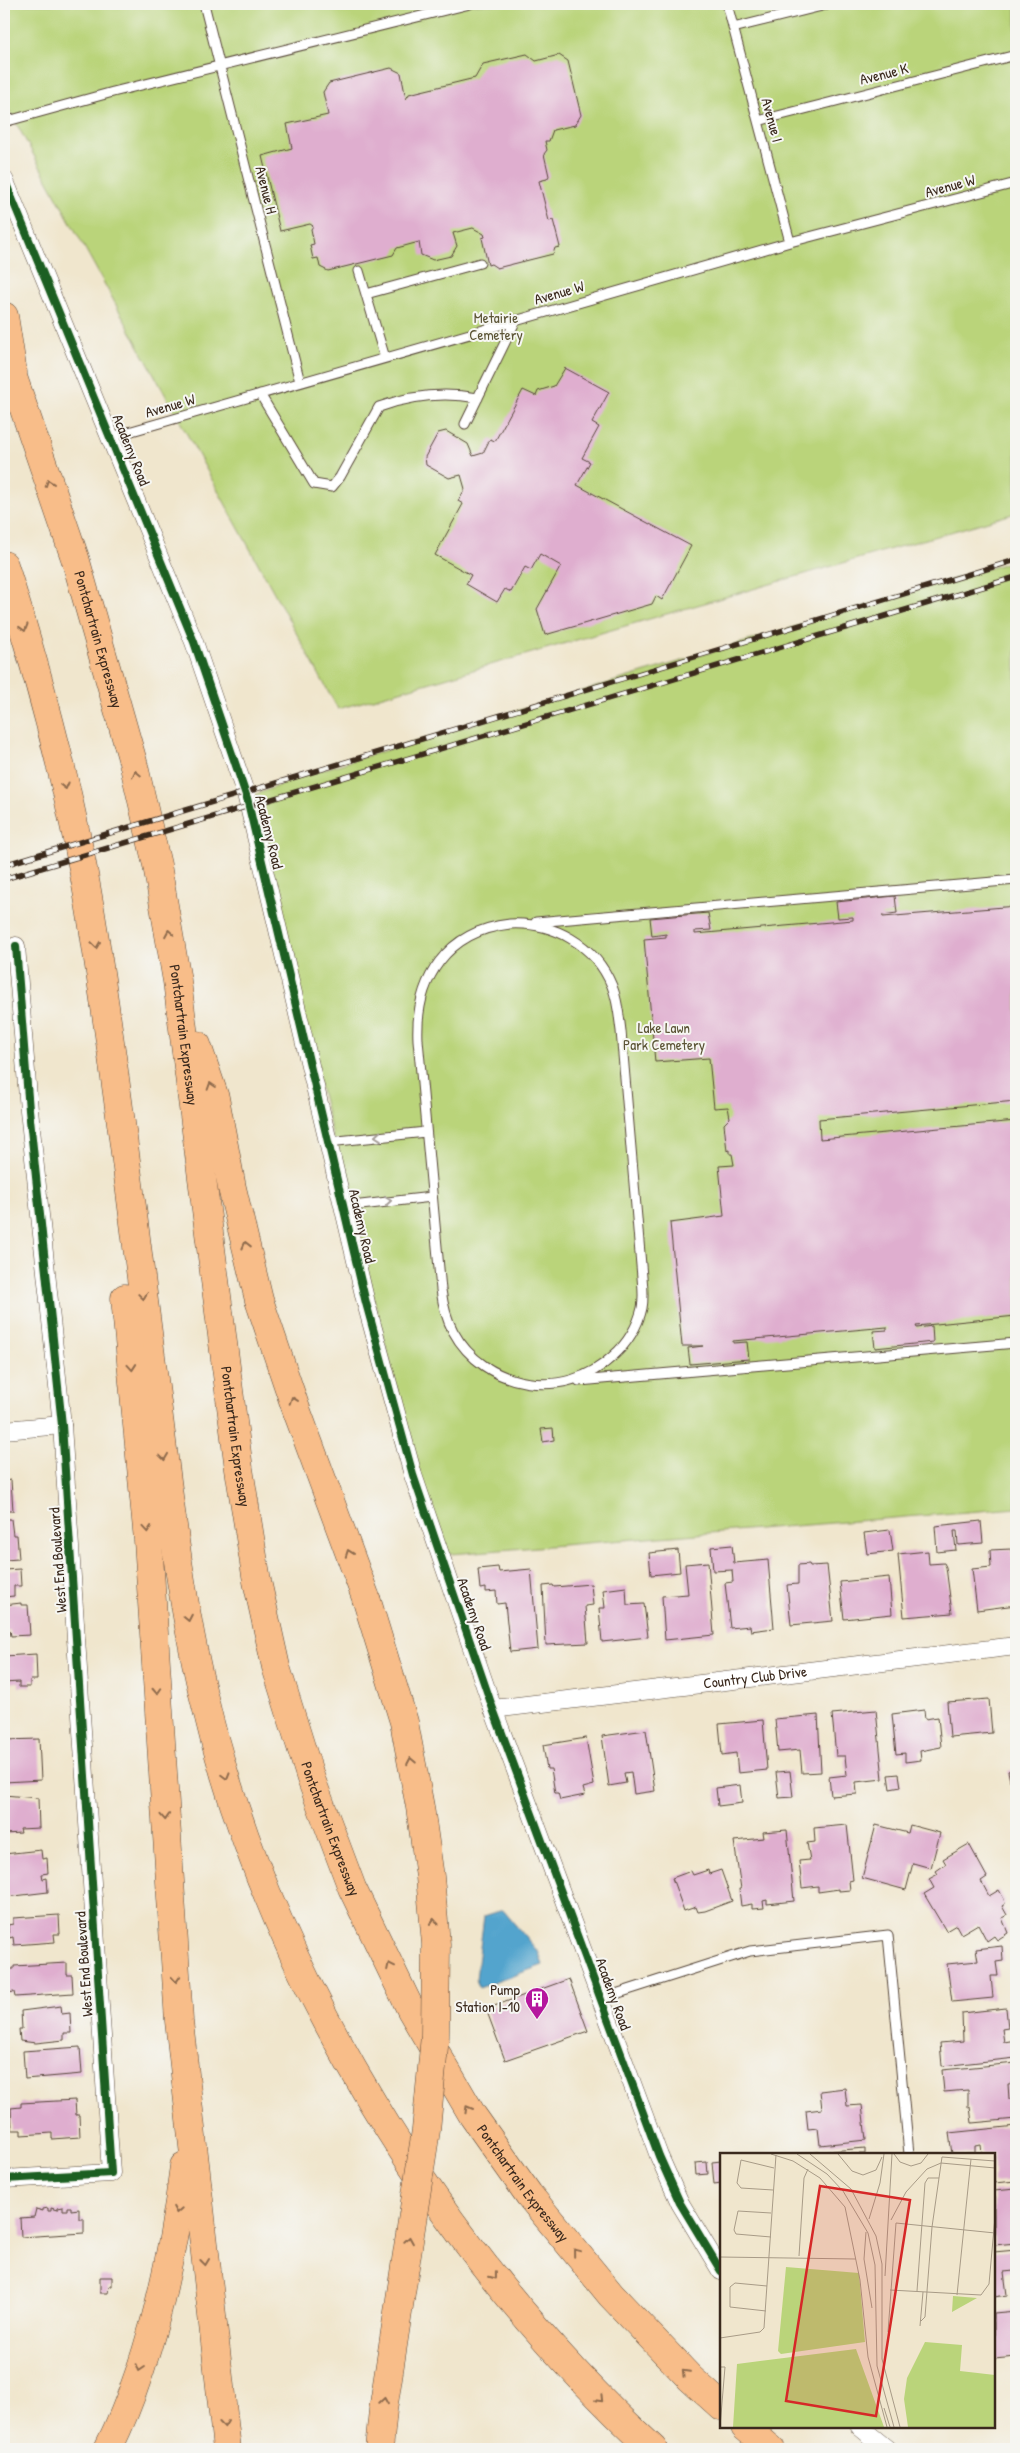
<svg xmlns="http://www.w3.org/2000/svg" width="1020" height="2453" viewBox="0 0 1020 2453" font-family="'Patrick Hand',sans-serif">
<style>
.green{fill:#bad47a;stroke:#7a7f4c}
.water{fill:#52a4cd;stroke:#466776}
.building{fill:#dfaecf}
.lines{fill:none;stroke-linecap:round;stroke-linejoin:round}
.service-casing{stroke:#564638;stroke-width:11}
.minor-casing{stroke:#564638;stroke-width:19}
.motorway-casing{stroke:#564638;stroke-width:29}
.service{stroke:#fff;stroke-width:9}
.minor{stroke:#fff;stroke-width:18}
.motorway{stroke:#f8bd89;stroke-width:28}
.rail-casing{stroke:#3b2a1e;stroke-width:5.5}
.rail{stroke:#f6f6f2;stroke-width:4;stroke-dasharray:11;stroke-linecap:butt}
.motorway-bridge-casing{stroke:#564638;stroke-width:29;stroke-linecap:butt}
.motorway-bridge{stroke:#f8bd89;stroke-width:28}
.cycleway-casing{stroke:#f6f6f2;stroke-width:11}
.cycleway{stroke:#1b5e20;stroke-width:8}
.oneway{stroke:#906c4e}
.oneway2{stroke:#a79f9a}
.labels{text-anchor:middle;stroke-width:4;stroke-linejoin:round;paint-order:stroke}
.street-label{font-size:15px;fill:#3b2a1e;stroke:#f6f6f2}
.park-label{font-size:15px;fill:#5b5435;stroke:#f6f6f2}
.poi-label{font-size:15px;fill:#3b2a1e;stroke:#f6f6f2;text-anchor:end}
.inset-road{fill:none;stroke:#a89b87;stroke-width:1}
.view{fill:#d62828;fill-opacity:0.15;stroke:#d62828;stroke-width:2.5}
.inset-edge{fill:none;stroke:#3b2a1e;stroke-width:2.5}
</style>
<rect width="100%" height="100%" fill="#f6f6f2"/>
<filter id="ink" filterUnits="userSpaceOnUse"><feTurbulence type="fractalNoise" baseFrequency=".02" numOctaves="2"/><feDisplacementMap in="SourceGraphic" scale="10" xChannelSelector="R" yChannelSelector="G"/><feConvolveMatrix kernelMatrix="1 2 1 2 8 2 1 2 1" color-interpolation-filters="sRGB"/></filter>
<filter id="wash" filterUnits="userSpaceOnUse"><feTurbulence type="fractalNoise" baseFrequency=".0096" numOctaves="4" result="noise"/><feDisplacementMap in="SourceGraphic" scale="20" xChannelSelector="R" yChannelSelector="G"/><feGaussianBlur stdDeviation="1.12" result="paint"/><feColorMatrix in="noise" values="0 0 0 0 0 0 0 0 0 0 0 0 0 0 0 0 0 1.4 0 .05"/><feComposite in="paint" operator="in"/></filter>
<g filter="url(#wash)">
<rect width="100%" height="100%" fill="#f0e6cd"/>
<path class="green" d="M4 4H1016V513L338 709 4 101Z
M1016 560V1508L439 1555 247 798 308 774Z"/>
<path class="water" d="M503 1910 539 1953 543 1965 479 1988 476 1979 484 1916Z"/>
<g id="blocks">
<path class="building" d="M527 54 536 61 559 55 568 61 581 115 575 125 553 130 549 141H545L547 150 544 154 549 176 547 179 539 181 549 221 553 220 560 247 555 248 553 254 497 268 491 264 488 265 482 238 485 237 484 234 473 228 453 233 457 246 451 256 433 260 421 255 419 242 397 248 393 255 328 271 320 267 318 258 313 259 310 245 314 244 311 229 313 226 310 224 280 231 262 156 292 148 287 124 328 115 323 92 329 83 391 68 401 73 406 99 409 94 475 78 483 64Z
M565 368 609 392 592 423 599 427 582 458 590 462 577 485 691 546 662 600 656 596 652 604 545 635 537 609 561 566 540 554 531 570 525 567 511 592 505 589 497 602 466 584 471 575 435 555 463 504 458 501 465 489 461 475 449 478 426 465 425 457 438 433 446 431 468 444 473 456 483 453 490 439 495 441 523 390 536 396 538 391 554 386Z
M895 896 897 913 882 915 883 917 1016 906V1101L819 1119 820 1139 1016 1121V1316L916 1326 917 1328 932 1326 933 1342 875 1348 873 1331 887 1330V1327L733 1341V1343L747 1342 749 1359 690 1364 688 1348 703 1346H682L670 1223 724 1216 719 1166 734 1165 732 1154H730V1150L727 1151 724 1124 730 1118 728 1107 714 1108 709 1058 655 1062 644 939 666 937V934L652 936 650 918 708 913 711 930 695 931V934L853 920V917L838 918 836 902Z
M553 1428 554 1440 543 1442 541 1429Z
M11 1480 13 1511H4V1481Z
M4 1519H11L13 1535H17L19 1559 4 1560Z
M981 1521 983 1543 958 1545 957 1531H954L956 1550 937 1552 935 1526Z
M890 1530 893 1551 867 1554 864 1533Z
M732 1545 734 1563 768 1560 774 1628 751 1631 750 1626 730 1628 725 1583 733 1582 732 1570 713 1571 711 1547Z
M1011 1549 1012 1557H1014L1016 1605 977 1610 972 1569 991 1567 990 1550Z
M678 1550 680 1572 651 1575 649 1553Z
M928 1551 929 1564 944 1563 946 1567 952 1613 904 1617 898 1554Z
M708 1562 714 1635 665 1640 662 1596 688 1594 685 1564Z
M809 1564 810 1566 827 1565 833 1621 791 1625 787 1585 798 1584V1565Z
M498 1567 499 1572 531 1569 538 1649 510 1652 505 1603 497 1604 496 1591 486 1592V1588L480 1589 478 1569Z
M20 1569 21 1586H14V1596L4 1597V1570Z
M889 1577 892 1614 844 1619 840 1582Z
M591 1584 593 1605 585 1606 588 1643 546 1645 543 1586 553 1585 554 1587Z
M626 1587 627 1605 644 1604 648 1637 602 1642 599 1608H605L603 1590Z
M21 1603V1605H28L30 1635 11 1636 10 1630 4 1631V1605Z
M36 1654 37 1680H30V1687H19V1682L4 1683V1656Z
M989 1699 992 1733 950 1737 947 1702Z
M876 1710 883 1779 856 1782 857 1794 831 1796 829 1777 847 1775 845 1756H836L832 1714Z
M924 1710 925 1719 938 1717 941 1747 920 1751 921 1760 905 1762V1753L896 1754 892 1714Z
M818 1715 821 1772 802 1773 800 1750 778 1752 775 1719Z
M763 1720 767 1770 738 1773 736 1753 722 1755 719 1724Z
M646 1730 655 1791 634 1794 631 1772 624 1773 626 1783 609 1786 602 1736Z
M586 1738 594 1785 583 1788 585 1795 560 1800 558 1793H555L551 1769H547L543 1745Z
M39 1739 41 1780 4 1782V1740Z
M1016 1769V1780L1010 1781 1008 1771Z
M790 1771 793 1797 779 1798 776 1772Z
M899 1774 901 1787 890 1789 888 1775Z
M740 1785 742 1803 718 1806 716 1788Z
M4 1795 38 1798 39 1828 20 1829 21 1833 4 1834Z
M847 1825 853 1880 849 1881 850 1890 839 1891V1889L818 1892V1886L802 1888 799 1861 810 1860 807 1843 815 1842 814 1828Z
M876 1825 908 1833 910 1825 940 1833 931 1868 913 1863 906 1890 862 1878Z
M787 1830 794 1901 767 1904V1900L763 1901 764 1908 752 1909V1904L741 1906 739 1889H741L734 1841 764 1838 763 1832Z
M969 1844 987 1877 981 1881 989 1896 999 1890 1004 1899 1005 1904 1002 1906 1007 1915 1002 1918 1008 1933 997 1940 994 1936 987 1941 978 1924 961 1934 956 1925 946 1931 924 1894 934 1888 929 1879 938 1874 936 1871 946 1864 943 1859Z
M41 1850 42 1859 47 1858 48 1873 42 1874 43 1879 47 1878 48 1892 6 1897 4 1854Z
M708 1870 709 1874 721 1870 732 1901 705 1911 698 1912 696 1907 684 1911 672 1878 691 1871 693 1875Z
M59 1915 60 1934H54L55 1942 14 1945 13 1937 9 1938 8 1925 13 1924V1918Z
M1002 1946 1003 1961 996 1962 998 1976H991L993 1998 952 2002 947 1964 978 1961 976 1949Z
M67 1963V1975H72L73 1993 15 1997 14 1992 7 1993 5 1969H14V1966Z
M569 1979 588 2031 505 2060 486 2009Z
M61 2006 62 2014 70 2013 71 2033H64V2040L36 2043 20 2041 19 2029H22L21 2011Z
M1006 2008 1008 2028 1002 2029 1004 2042 1016 2040V2058L942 2066 940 2043 963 2041 962 2013Z
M80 2047 82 2074 25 2079 23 2051Z
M1016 2063V2083L1008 2084 1009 2099H1015L1016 2119 972 2123 970 2107 968 2108V2090L944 2092 942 2070Z
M845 2088 847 2106 862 2105 866 2140 820 2145 818 2128 808 2129 806 2111 822 2109 820 2091Z
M75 2100 76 2115H79L80 2137 52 2139V2133L21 2135V2130H12L11 2108 21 2107V2103Z
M1016 2126V2181L994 2183V2154H982L981 2145 975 2146V2153L952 2154 949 2133Z
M865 2148V2154H809V2153Z
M721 2161V2183L714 2184 712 2162Z
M707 2162 708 2174 696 2175 695 2163Z
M1016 2189V2243L994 2245V2191Z
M63 2207V2210H67V2207H71V2210L79 2209V2219H84V2233L21 2237 20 2218 34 2217 36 2209 43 2211V2209L48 2208V2211H51V2208L58 2210V2208Z
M1016 2250V2278L1014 2271 1004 2272 1007 2295 994 2297V2252Z
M100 2277H112V2286H109L108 2293H100Z
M1016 2311V2357L994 2359V2313Z"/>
</g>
</g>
<g filter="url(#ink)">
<use href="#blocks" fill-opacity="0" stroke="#564638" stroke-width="1"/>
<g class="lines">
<g class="service-casing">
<path id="service" d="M204 4 300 382
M727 4 790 242
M733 28 830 4
M758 121 1016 55
M4 122 113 92 470 4
M359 271 385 358
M366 294 480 263
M260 394 314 484 332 487 340 477 379 407C412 395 444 392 478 398
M465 424 516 320
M111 437 790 242 1016 183
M536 922 1016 880
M510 924C553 922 595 944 612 986 618 1001 619 1016 621 1031L642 1277C643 1287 644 1298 642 1308 638 1326 627 1344 613 1356 565 1402 484 1389 453 1331 446 1318 443 1305 441 1290L418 1040C415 979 447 931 510 924Z
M328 1142 426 1132
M343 1207 432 1197
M579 1381 1016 1343
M600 1999 750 1951 888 1935 909 2154"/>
</g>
<g class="minor-casing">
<g id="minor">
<path d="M4 179 194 642 247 798 366 1303 413 1475 493 1709 659 2156 680 2203 721 2271"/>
<path d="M4 1430 62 1425"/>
<path id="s1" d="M493 1709 1016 1646"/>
<path d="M4 2179 111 2173 62 1425 29 1110 16 946"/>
<path d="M860 2427 887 2449"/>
</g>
</g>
<g class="motorway-casing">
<g id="motorway">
<path d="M4 316 13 373"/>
<path id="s2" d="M4 356 14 380 75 558 133 762 157 865 177 981 239 1469 257 1581 276 1667 311 1779 352 1888 411 2010 473 2116 529 2195 611 2295 690 2378 721 2406"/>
<path d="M4 565C42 685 75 808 94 933 119 1092 137 1251 158 1410 170 1505 181 1601 203 1694 268 1974 442 2255 653 2449"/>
<path d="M197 1045 215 1098 232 1188 259 1300 295 1406 366 1598"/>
<path d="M125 1298 148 1540 179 2021 227 2449"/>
<path d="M745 2427 771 2449"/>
<path d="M108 2449C151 2362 172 2262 184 2166"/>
</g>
</g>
<use href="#service" class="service"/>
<use href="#minor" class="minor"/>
<use href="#motorway" class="motorway"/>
<g class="rail-casing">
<path id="rail" d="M4 865 1016 560
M4 879 1016 577"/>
</g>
<use href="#rail" class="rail"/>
<g class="motorway-bridge-casing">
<path id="motorway-bridge" d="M366 1598 404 1722 420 1807 430 1877 436 1944 435 2036 426 2130 383 2410 379 2449"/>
</g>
<use href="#motorway-bridge" class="motorway-bridge"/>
<g class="cycleway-casing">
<path id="cycleway" d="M4 179 194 642 247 798 366 1303 413 1475 493 1709 659 2156 680 2203 721 2271
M4 2179 111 2173 62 1425 29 1110 16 946"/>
</g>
<use href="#cycleway" class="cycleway"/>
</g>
<defs><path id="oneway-chevron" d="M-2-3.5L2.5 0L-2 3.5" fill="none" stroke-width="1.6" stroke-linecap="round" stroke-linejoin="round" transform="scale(1.25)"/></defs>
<g class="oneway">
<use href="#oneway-chevron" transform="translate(49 483) rotate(-109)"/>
<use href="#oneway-chevron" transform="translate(24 628) rotate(73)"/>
<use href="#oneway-chevron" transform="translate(136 774) rotate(-103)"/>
<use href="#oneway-chevron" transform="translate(65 786) rotate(76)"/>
<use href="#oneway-chevron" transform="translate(169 933) rotate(-100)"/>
<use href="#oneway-chevron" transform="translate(96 945) rotate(82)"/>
<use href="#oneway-chevron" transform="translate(211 1086) rotate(-108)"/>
<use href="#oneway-chevron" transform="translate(246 1245) rotate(-104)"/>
<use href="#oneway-chevron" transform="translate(143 1296) rotate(82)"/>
<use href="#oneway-chevron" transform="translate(132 1367) rotate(85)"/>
<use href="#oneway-chevron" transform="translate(293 1400) rotate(-109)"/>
<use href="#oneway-chevron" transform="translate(164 1457) rotate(82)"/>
<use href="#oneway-chevron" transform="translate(147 1529) rotate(85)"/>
<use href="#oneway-chevron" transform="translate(349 1553) rotate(-110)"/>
<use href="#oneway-chevron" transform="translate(188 1618) rotate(79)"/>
<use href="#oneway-chevron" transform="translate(157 1691) rotate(87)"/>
<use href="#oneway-chevron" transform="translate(411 1761) rotate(-101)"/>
<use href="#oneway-chevron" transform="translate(226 1776) rotate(74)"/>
<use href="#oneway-chevron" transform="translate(165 1817) rotate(86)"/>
<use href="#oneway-chevron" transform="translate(434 1922) rotate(-95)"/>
<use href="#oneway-chevron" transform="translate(390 1966) rotate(-116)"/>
<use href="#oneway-chevron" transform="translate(176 1979) rotate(86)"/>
<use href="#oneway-chevron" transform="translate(468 2109) rotate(-120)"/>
<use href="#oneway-chevron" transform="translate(177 2210) rotate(100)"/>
<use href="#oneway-chevron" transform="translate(409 2240) rotate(-81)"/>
<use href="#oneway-chevron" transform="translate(576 2252) rotate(-129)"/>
<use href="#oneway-chevron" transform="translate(205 2262) rotate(83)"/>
<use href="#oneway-chevron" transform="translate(494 2276) rotate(52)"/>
<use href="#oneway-chevron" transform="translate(140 2368) rotate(108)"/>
<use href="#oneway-chevron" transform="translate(685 2373) rotate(-134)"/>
<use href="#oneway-chevron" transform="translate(600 2399) rotate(46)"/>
<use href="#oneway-chevron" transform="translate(384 2401) rotate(-81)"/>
<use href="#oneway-chevron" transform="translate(224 2424) rotate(83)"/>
</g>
<g class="oneway2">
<use href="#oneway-chevron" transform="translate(378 1136) rotate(175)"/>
<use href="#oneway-chevron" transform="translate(388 1201) rotate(-5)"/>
</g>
</g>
<defs>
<g id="building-pin" transform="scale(1.25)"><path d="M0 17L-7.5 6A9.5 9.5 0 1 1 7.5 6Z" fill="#b5179e" stroke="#f6f6f2"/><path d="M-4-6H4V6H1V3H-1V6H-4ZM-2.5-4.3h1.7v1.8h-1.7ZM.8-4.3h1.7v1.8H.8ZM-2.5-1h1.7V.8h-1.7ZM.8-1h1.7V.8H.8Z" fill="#fff"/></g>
</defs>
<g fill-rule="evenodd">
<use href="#building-pin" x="537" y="1999"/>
</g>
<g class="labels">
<g class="street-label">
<text transform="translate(884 74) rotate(-14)" y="5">Avenue K</text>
<text transform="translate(772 120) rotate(75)" y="5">Avenue I</text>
<text transform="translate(950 186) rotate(-15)" y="5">Avenue W</text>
<text transform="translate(266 190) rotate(76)" y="5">Avenue H</text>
<text transform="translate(559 293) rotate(-16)" y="5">Avenue W</text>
<text transform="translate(170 406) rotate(-16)" y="5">Avenue W</text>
<text transform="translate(131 450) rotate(68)" y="5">Academy Road</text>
<text dy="5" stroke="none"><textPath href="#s2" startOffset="299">Pontchartrain Expressway</textPath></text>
<text transform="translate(269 832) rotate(76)" y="5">Academy Road</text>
<text dy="5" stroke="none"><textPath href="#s2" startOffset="704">Pontchartrain Expressway</textPath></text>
<text transform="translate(362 1226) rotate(77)" y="5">Academy Road</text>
<text dy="5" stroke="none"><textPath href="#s2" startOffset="1109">Pontchartrain Expressway</textPath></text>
<text transform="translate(58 1560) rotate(-94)" y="5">West End Boulevard</text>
<text transform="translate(474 1614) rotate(71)" y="5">Academy Road</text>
<text dy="5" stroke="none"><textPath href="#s1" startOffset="264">Country Club Drive</textPath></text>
<text dy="5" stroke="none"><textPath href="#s2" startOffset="1514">Pontchartrain Expressway</textPath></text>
<text transform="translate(84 1964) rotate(-94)" y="5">West End Boulevard</text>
<text transform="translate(613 1994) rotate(70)" y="5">Academy Road</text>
<text dy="5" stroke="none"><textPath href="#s2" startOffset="1919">Pontchartrain Expressway</textPath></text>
</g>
<g class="park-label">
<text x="496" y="323">Metairie<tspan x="496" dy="17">Cemetery</tspan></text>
<text x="664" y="1033">Lake Lawn<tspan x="664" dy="17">Park Cemetery</tspan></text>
</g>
<g class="poi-label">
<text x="520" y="1995">Pump<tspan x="520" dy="17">Station I-10</tspan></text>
</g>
</g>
<g transform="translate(720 2153)">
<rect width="275" height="275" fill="#f0e6cd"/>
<path d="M66 114 139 120 145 189 61 201 58 198ZM233 143 257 145 232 159ZM205 189 242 192 240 218 275 222V274H188L184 246 187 225ZM136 196 164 274H13L17 211Z" fill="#bad47a"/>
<path class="inset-road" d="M51 1 73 8 100 25 125 54 140 127 148 204 167 274M77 1 107 21 123 38 148 80 155 112 157 213 174 274M90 1 131 36 156 83 162 111V206L180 274M118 1 132 18 143 22 156 17 162 4M174 1 180 9 191 13 201 10 208 1M221 10 275 15M53 37 21 35 17 30 21 7 54 15M149 66 160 30 164 1M171 67 186 39 207 16 221 10M146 79 144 106 152 155M51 84 16 81 14 77 18 58 51 60M79 103 84 25 88 16M0 104 136 106M165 123 172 1M170 137 261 142 269 131 275 64M197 138 205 30 208 25H219M237 142 251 6M46 158 10 154V134L15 130 47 133M201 168 205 164 212 74 222 4 275 8M200 173 203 139M168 179 176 70 275 80M0 185 40 179 44 175 56 2M0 214H5L0 274M164 255 170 274"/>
<path class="view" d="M100 33 190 47 156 263 66 248Z"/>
<rect width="275" height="275" class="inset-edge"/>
</g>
<rect width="1020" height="2453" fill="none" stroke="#f6f6f2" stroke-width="20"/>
</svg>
